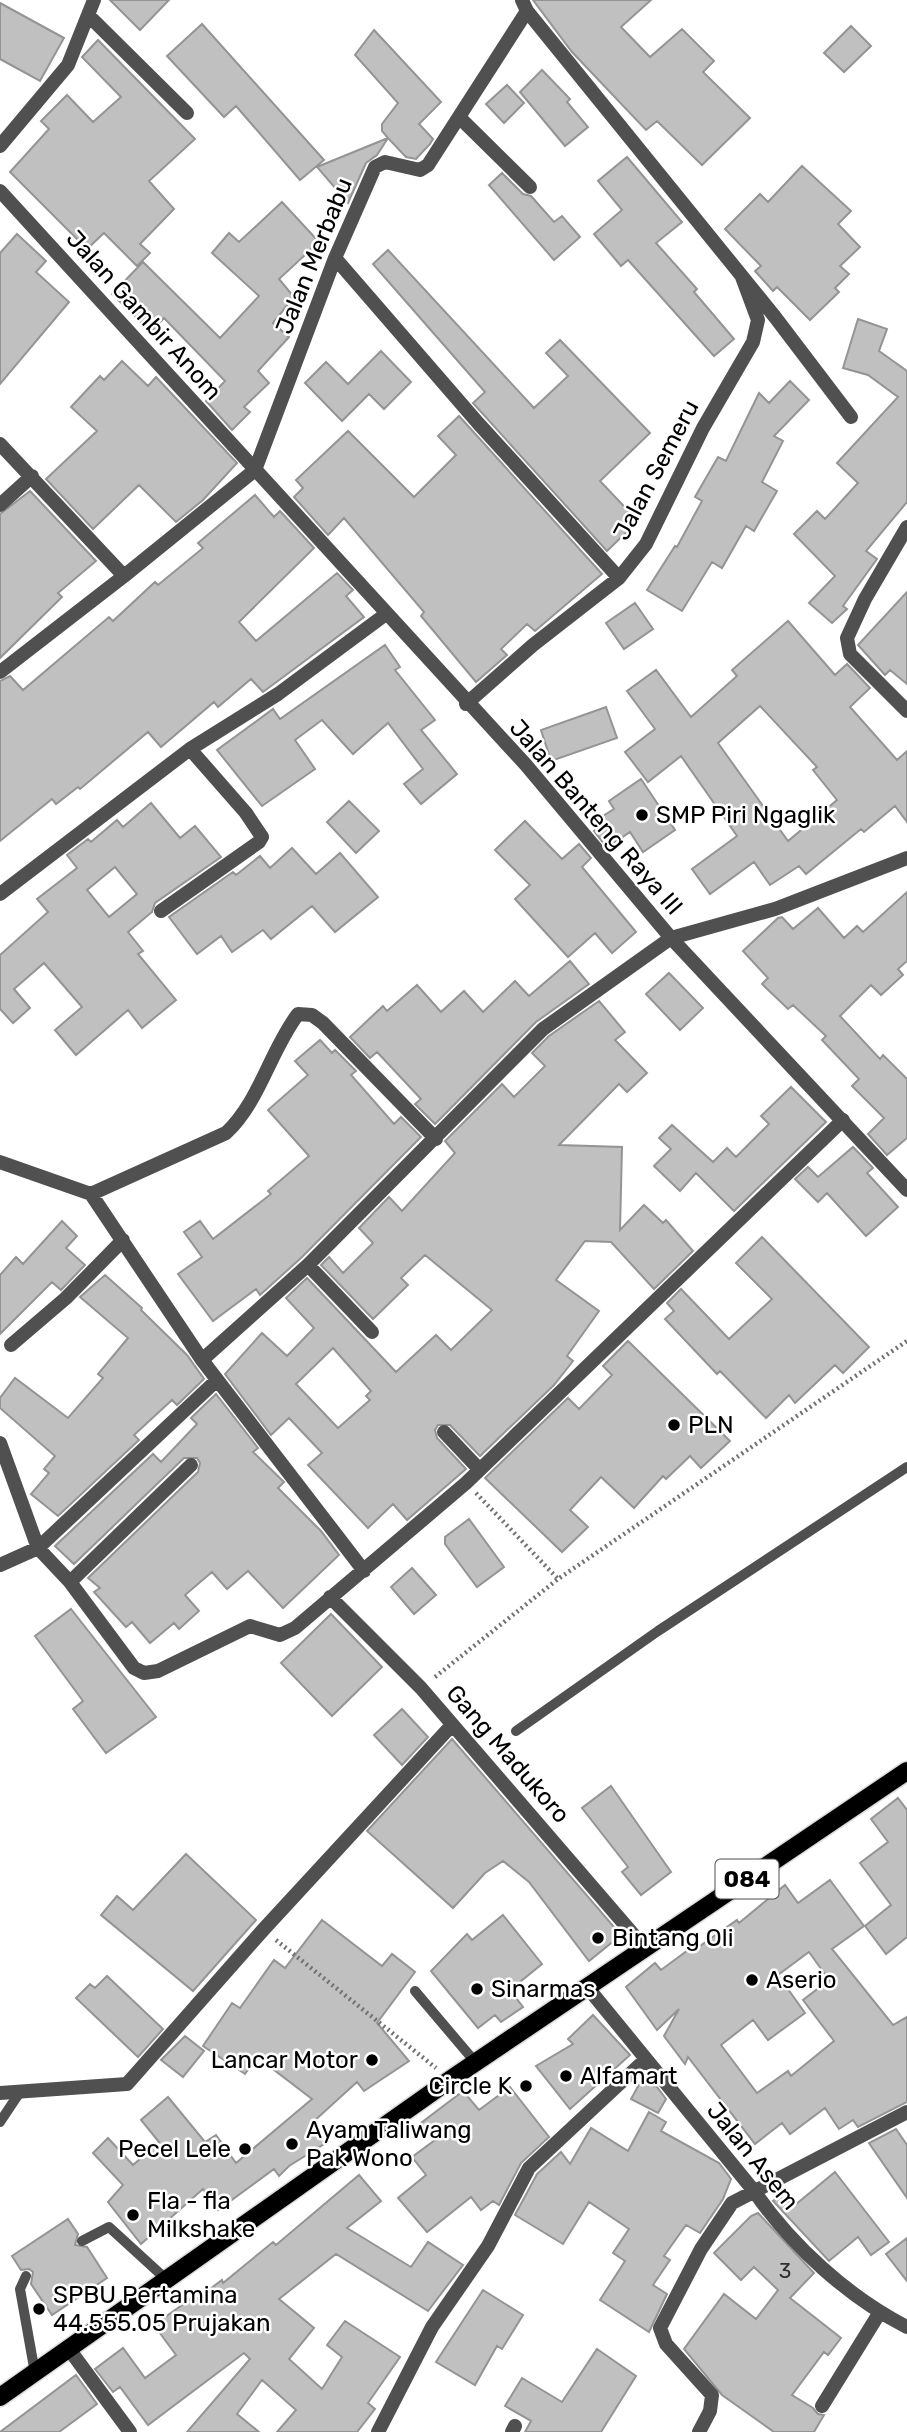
<svg xmlns="http://www.w3.org/2000/svg" width="907" height="2432" viewBox="0 0 907 2432" font-family="Rubik,sans-serif">
<style>
.building{fill:#c0c0c0;stroke:#949494;stroke-width:2;fill-rule:evenodd}
.lines{fill:none;stroke-linecap:round;stroke-linejoin:round}
.primary-casing{stroke:#dbdbdb;stroke-width:21}
.path{stroke:#727272;stroke-width:4.5;stroke-dasharray:2 3.5;stroke-linecap:butt}
.service{stroke:#505050;stroke-width:10}
.minor{stroke:#505050;stroke-width:14}
.tertiary{stroke:#505050;stroke-width:14}
.primary{stroke:#000;stroke-width:18}
.poi-dot{fill:#000;stroke:#fff;stroke-width:2.5}
.labels{text-anchor:middle;stroke-width:5;stroke-linejoin:round;paint-order:stroke}
.number-label{font-size:21px;fill:#303030}
.shield{fill:#fff;stroke:#4c4c4c;stroke-width:2}
.shield-label{font-size:23px;font-weight:bold;fill:#000}
.street-label{font-size:24px;fill:#000;stroke:#fff}
.poi-label{font-size:24px;fill:#000;stroke:#fff;text-anchor:start}
</style>
<rect width="100%" height="100%" fill="#fff"/>
<path class="building" d="M110 0H169L140 30Z
M533 0H651L621 27 650 57 682 29 714 61 703 72 750 118 702 165 657 121 646 130 572 52Z
M0 3 64 38 40 81 0 59Z
M202 24 324 160 300 180 236 106 224 117 167 56Z
M851 26 871 46 844 72 824 53Z
M374 30 441 102 419 124 433 139 430 144 416 159 406 157 388 138 377 155 366 163 348 203 317 167 388 138 382 131V124L398 103 355 55Z
M98 40 195 139 149 181 174 209 140 244 150 253 137 266 104 233 87 249 10 172 49 129 41 121 67 95 93 122 121 97 82 57Z
M542 70 570 99 567 102 588 127 565 146 520 92Z
M507 85 524 103 504 123 486 104Z
M627 157 682 222 656 243 697 289 694 292 734 339 714 356 628 260 621 266 594 234 622 210 598 181Z
M802 166 851 211 838 224 860 247 840 266 849 274 835 288 839 292 810 320 777 287 773 291 755 271 761 266 725 229 760 194 768 202Z
M502 173 523 194 531 196 554 222 562 216 580 237 554 260 489 185Z
M282 202 319 242 279 279 294 297 273 323 289 337 258 371 269 383 244 407 250 412 232 430 206 401 225 381 164 318 151 332 112 294 143 262 220 338 259 296 212 253 229 233 239 242Z
M17 234 46 261 36 272 69 302 0 384V253Z
M388 250 534 408 568 376 546 353 560 340 650 433 600 481 638 521 607 551 473 403 485 392 373 264Z
M858 319 887 329 879 351 907 371V502L866 551 877 559 843 606 847 609 832 623 809 603 835 576 794 534 817 511 825 519 858 483 837 463 898 397 868 375 843 368Z
M381 351 411 382 384 409 369 394 342 421 305 383 326 362 348 384Z
M122 361 148 386 156 377 237 463 203 500 176 522 139 485 93 529 46 479 97 431 71 407 100 376 104 380Z
M790 381 809 400 774 436 783 441 762 482 777 491 754 531 746 526 722 568 712 562 682 611 647 590 675 546 677 547 702 501 695 497 718 457 726 461 759 393 769 403Z
M459 416 602 574 535 631 527 624 501 649 507 655 476 682 421 616 424 612 344 518 328 535 294 497 303 488 296 480 348 431 414 497 456 455 438 436Z
M30 491 96 561 58 593 62 597 0 658V514Z
M255 495 274 517 280 511 314 548 239 622 256 641 337 573 353 590 346 596 364 617 263 692 251 679 218 707 214 702 161 747 148 732 80 789 78 787 56 804 52 799 0 841V681L10 676 23 690 109 617 113 621 155 582 158 585 203 548 198 543Z
M907 592V684L890 670 885 675 858 645Z
M635 603 653 629 624 649 606 623Z
M788 621 835 675 847 664 870 688 850 707 897 760 907 751V822L895 806 864 832 861 829 806 874 799 866 770 885 754 862 710 894 692 869 737 836 681 756 648 782 625 752 655 729 627 691 656 670 691 717 737 676 732 670ZM760 706 817 767 813 770 837 800 788 841 718 743Z
M385 645 400 667 395 670 435 720 421 730 457 774 421 804 404 784 423 769 388 723 353 754 322 720 295 740 315 769 262 806 217 750 273 709 280 719Z
M606 707 617 738 551 761 541 730Z
M641 779 675 830 643 852 630 832 611 845 609 842 605 845 594 831 599 826 595 821 614 809 609 801Z
M349 801 379 831 356 853 327 822Z
M151 803 180 838 195 826 221 857 155 903 152 912 128 932 143 951 138 954 176 1000 142 1028 128 1010 76 1055 55 1030 82 1007 44 963 14 989 30 1008 13 1023 0 1009V955L48 912 37 899 77 868 67 855 88 839 91 842 117 820 123 827ZM115 867 137 894 109 917 87 890Z
M525 821 562 859 579 844 591 858 582 867 636 932 612 953 595 933 568 957 515 899 530 885 495 850Z
M292 848 316 874 340 853 378 897 335 932 312 906 271 939 263 930 232 952 221 936 197 954 169 917 233 872 236 875 260 856 270 868Z
M907 892V961L898 969 903 975 881 995 871 985 840 1016 880 1059 883 1055 907 1079V1138L887 1155 868 1134 884 1118 852 1086 859 1079 822 1040 826 1036 793 1005 788 1009 762 984 768 978 743 951 778 918 782 917 793 929 818 908 844 938 857 926 863 932Z
M570 961 589 984 536 1022 435 1124 415 1104 421 1099 377 1052 370 1058 350 1037 383 1006 387 1011 417 985 441 1012 464 991 483 1012 515 981 529 996Z
M669 973 703 1008 680 1030 646 994Z
M599 1001 625 1032 615 1040 647 1073 627 1092 619 1084 559 1145 622 1147 620 1230 644 1205 663 1223 666 1220 693 1251 654 1289 611 1242 585 1241 556 1280 599 1311 567 1356 573 1361 554 1385 480 1456 450 1425H438L435 1430 437 1438 466 1469 407 1520 393 1504 368 1528 308 1465 322 1453 289 1418 271 1435 225 1374 262 1333 287 1356 314 1328 286 1298 307 1278 396 1372 436 1335 451 1350 492 1310 425 1255 401 1278 408 1285 373 1319 321 1265 329 1257 343 1273 373 1243 359 1228 389 1197 402 1211 455 1153 445 1141 502 1084 514 1097 545 1066 532 1053 549 1036ZM333 1348 371 1391 366 1396 370 1400 338 1428 296 1384Z
M320 1040 332 1053 335 1050 356 1071 351 1075 394 1124 401 1117 421 1137 301 1258 260 1295 256 1289 213 1321 178 1274 202 1257 184 1232 200 1221 213 1239 271 1194 268 1191 309 1156 268 1110 308 1075 295 1061Z
M791 1087 826 1122 734 1211 696 1173 680 1191 654 1166 671 1149 659 1138 672 1125 713 1162 727 1148 736 1157 769 1124 761 1116Z
M853 1147 873 1168 867 1173 898 1207 866 1236 827 1193 818 1202 795 1179 808 1167 818 1177Z
M62 1221 77 1236 66 1248 85 1265 61 1290 52 1282 0 1334V1275L16 1257 23 1264Z
M762 1237 869 1347 843 1373 835 1365 795 1403 789 1395 766 1418 720 1371 717 1374 665 1319 674 1311 667 1303 681 1289 729 1339 772 1299 736 1263Z
M105 1275 142 1308 141 1310 187 1355 204 1379 177 1405 172 1400 134 1435 139 1440 58 1516 31 1494 49 1473 44 1469 55 1456 0 1408V1398L15 1378 68 1418 103 1378 98 1374 128 1338 80 1297Z
M628 1341 730 1441 701 1468 690 1456 666 1479 663 1476 634 1508 601 1477 570 1510 588 1527 562 1552 485 1478 568 1398 579 1409 612 1375 603 1366Z
M216 1394 258 1448 253 1452 284 1482 278 1488 321 1531 339 1555 283 1608 248 1571 227 1589 212 1572 185 1595 199 1611 179 1629 174 1623 150 1643 132 1622 126 1627 94 1592 100 1588 88 1578 198 1472 200 1463 197 1458H184L74 1564 55 1546 153 1454 161 1462 197 1424 191 1418Z
M469 1519 504 1567 477 1587 445 1544V1537Z
M412 1568 436 1595 414 1614 391 1587Z
M71 1609 156 1717 106 1753 73 1709 83 1701 35 1636Z
M331 1614 382 1667 332 1716 281 1663Z
M402 1709 428 1737 402 1765 374 1735Z
M452 1739 621 1935 589 1961 529 1882 503 1861 485 1873 453 1908 367 1831Z
M611 1786 671 1872 641 1895 622 1872 628 1867 582 1808Z
M898 1798 907 1810V1937L886 1954 865 1926 891 1905 860 1863 888 1842 871 1819Z
M186 1854 256 1920 193 1991 101 1915 117 1896 133 1910Z
M830 1880 864 1926 832 1949 893 2025 907 2017V2102L858 2127 853 2120 839 2129 825 2108 790 2134 782 2123 755 2144 688 2057 685 2064 664 2036 679 2009 657 2030 626 1987 655 1963 661 1970 695 1945 697 1948 737 1920 739 1923 785 1885 798 1903ZM809 1952 829 1980 803 2000 834 2041 791 2076 788 2071 757 2093 721 2045 753 2020 768 2040 805 2013 778 1975Z
M503 1915 542 1964 510 1990 523 2007 501 2022 495 2015 478 2028 431 1971 467 1934 472 1940Z
M322 1920 382 1966 392 1954 415 1972 377 2023 409 2061 364 2091 357 2082 313 2122 329 2141 289 2166 279 2176 274 2169 218 2210 203 2189 141 2244 108 2202 123 2185 93 2153 108 2138 133 2165 159 2142 141 2120 168 2097 205 2142 216 2135 236 2163 312 2099 257 2057 245 2074 203 2046 232 2003 240 2008 274 1960 285 1968Z
M107 1976 163 2029 138 2057 76 1998 90 1984 95 1988Z
M593 2015 630 2055 570 2109 536 2066 573 2044 568 2039Z
M185 2036 204 2051 183 2077 161 2060Z
M642 2079 657 2087 666 2099 658 2113 631 2099Z
M510 2087 549 2137 521 2163 499 2205 493 2201 481 2210 471 2197 427 2232 398 2198 426 2175 412 2157 435 2140 421 2123 463 2091 479 2110Z
M649 2112 666 2122 661 2131 719 2163 731 2179 723 2199 700 2233 686 2225 664 2256 670 2260 653 2285 667 2294 649 2332 600 2300 625 2261 613 2253 629 2229 589 2202 563 2244 515 2215 537 2174 561 2152 570 2164 591 2128 628 2151Z
M896 2129 907 2145V2198L869 2143Z
M835 2172 889 2242 871 2255 858 2237 829 2261 773 2201 779 2197 795 2205Z
M359 2175 381 2201 347 2228 411 2267 428 2242 463 2265 428 2311 336 2254 279 2299 314 2328 289 2359 322 2389 342 2357 327 2345 345 2321 400 2357 368 2403 375 2409 357 2432H277L296 2410 262 2380 237 2414 259 2432H187L250 2359 244 2353 148 2425 120 2387 113 2392 95 2369 123 2348 145 2378 176 2355 154 2325 192 2298 194 2301 222 2280 223 2283 273 2242 276 2245Z
M758 2213 814 2273 790 2298 841 2338 828 2355 824 2352 792 2395 813 2408 818 2414 824 2415 814 2432H774L722 2395 684 2349 724 2294 756 2319 778 2290 754 2267 741 2280 714 2253 751 2216Z
M68 2219 78 2234 75 2245 87 2247 107 2278 52 2315 31 2284 33 2272 29 2269 21 2270 12 2256Z
M907 2238V2281L886 2254Z
M483 2290 523 2315 502 2349 497 2346 475 2385 436 2362Z
M597 2349 636 2376 601 2432H525L531 2421 505 2406 522 2378 562 2402Z
M76 2375 97 2404 59 2432H0Z"/>
<g class="lines">
<g class="primary-casing">
<path id="primary" d="M0 2397 451 2079 907 1771"/>
</g>
<path class="path" d="M476 1493 558 1579 907 1341
M435 1677 558 1579
M276 1940 436 2068"/>
<path class="service" d="M516 1731 658 1631 907 1467
M415 1991 476 2063
M0 2122 20 2092
M82 2241 109 2227 167 2280
M26 2276 20 2289 35 2373"/>
<path class="minor" d="M522 0 527 11 775 317 851 417
M88 15 187 113
M459 117 530 187
M0 146 68 65 94 0
M335 258 478 423 619 578
M0 444 124 576 0 672
M0 505 32 476
M907 527 865 599 847 638 850 654 907 711
M124 576 255 470 335 258 375 167 385 162 420 170 428 165 527 11
M466 704 533 645 619 578 646 544 703 428 753 342 758 320 742 277
M0 894 190 749 278 694 386 614
M161 911 259 842 262 837 246 813 190 749
M0 1162 91 1194 226 1133C260 1101 270 1051 298 1014L312 1015 323 1023 436 1139
M91 1194 202 1360
M308 1265 372 1332
M11 1345 66 1298 123 1240
M444 1432 479 1469
M0 1443 38 1548 70 1582 134 1668 144 1673 158 1671 250 1626 280 1635 295 1628 466 1483 843 1120
M0 1565 38 1548 217 1380
M364 1571 202 1360 308 1265 543 1029 671 938 775 909 907 858
M70 1582 191 1465
M330 1597 421 1688 645 1948
M588 1988 754 2191C791 2245 848 2297 907 2327
M0 2093 127 2084 263 1930 452 1725
M69 2349 130 2432
M822 2406 880 2312
M378 2432 432 2327 488 2246 529 2168 646 2059
M512 2432 515 2426
M699 2432 710 2411 712 2395 666 2344 660 2328 701 2249 732 2203 907 2112"/>
<path class="tertiary" d="M0 191 526 765 671 938 907 1190"/>
<use href="#primary" class="primary"/>
</g>
<g class="poi-dot">
<circle cx="642" cy="815" r="7"/>
<circle cx="674" cy="1425" r="7"/>
<circle cx="598" cy="1938" r="7"/>
<circle cx="752" cy="1980" r="7"/>
<circle cx="477" cy="1989" r="7"/>
<circle cx="372" cy="2060" r="7"/>
<circle cx="566" cy="2076" r="7"/>
<circle cx="526" cy="2086" r="7"/>
<circle cx="292" cy="2144" r="7"/>
<circle cx="245" cy="2149" r="7"/>
<circle cx="133" cy="2215" r="7"/>
<circle cx="39" cy="2309" r="7"/>
</g>
<g class="labels">
<g class="number-label">
<text x="785" y="2278">3</text>
</g>
<rect class="shield" x="715.5" y="1859.5" width="63" height="39" rx="5"/>
<g class="shield-label">
<text x="747" y="1887">084</text>
</g>
<g class="street-label">
<text transform="translate(314 256) rotate(-68)" y="8">Jalan Merbabu</text>
<text transform="translate(144 315) rotate(48)" y="8">Jalan Gambir Anom</text>
<text transform="translate(656 470) rotate(-62)" y="8">Jalan Semeru</text>
<text transform="translate(596 817) rotate(49)" y="8">Jalan Banteng Raya III</text>
<text transform="translate(508 1754) rotate(49)" y="8">Gang Madukoro</text>
<text transform="translate(753 2156) rotate(51)" y="8">Jalan Asem</text>
</g>
<g class="poi-label">
<text x="656" y="823">SMP Piri Ngaglik</text>
<text x="688" y="1433">PLN</text>
<text x="612" y="1946">Bintang Oli</text>
<text x="766" y="1988">Aserio</text>
<text x="491" y="1997">Sinarmas</text>
<text x="358" y="2068" text-anchor="end">Lancar Motor</text>
<text x="580" y="2084">Alfamart</text>
<text x="512" y="2094" text-anchor="end">Circle K</text>
<text x="306" y="2138">Ayam Taliwang<tspan x="306" dy="28">Pak Wono</tspan></text>
<text x="231" y="2157" text-anchor="end">Pecel Lele</text>
<text x="147" y="2209">Fla - fla<tspan x="147" dy="28">Milkshake</tspan></text>
<text x="53" y="2303">SPBU Pertamina<tspan x="53" dy="28">44.555.05 Prujakan</tspan></text>
</g>
</g>
</svg>
